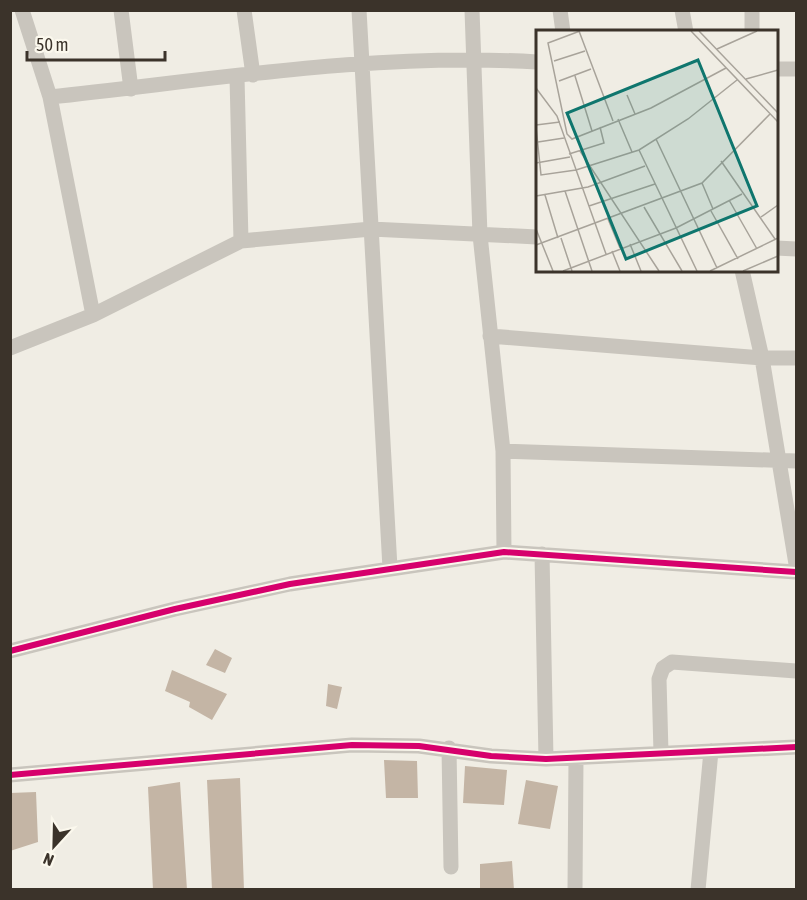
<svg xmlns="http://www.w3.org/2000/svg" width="807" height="900" viewBox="0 0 807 900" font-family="'Asap Condensed',sans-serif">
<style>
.building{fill:#c4b5a5}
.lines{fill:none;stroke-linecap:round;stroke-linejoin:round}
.minor{stroke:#c9c5bd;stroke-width:15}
.cycleway-casing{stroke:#fbf8ed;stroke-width:10}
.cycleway{stroke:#d6006c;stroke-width:6}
.inset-road{fill:none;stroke:#a8a39a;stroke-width:1.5}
.view{fill:#0f766e;fill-opacity:0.15;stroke:#0f766e;stroke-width:3}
.inset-edge{fill:none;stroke:#3b332a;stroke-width:3}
</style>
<rect width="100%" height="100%" fill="#f0ede4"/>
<path class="building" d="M215 649 232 658 225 673 206 665Z
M172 670 227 694 212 720 189 707 190 702 165 691Z
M328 684 342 687 337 709 326 706Z
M384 760 417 761 418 798H386Z
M465 766 507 770 504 805 463 803Z
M240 778 244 890H212L207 780Z
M526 780 558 786 550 829 518 824Z
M180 782 187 890H153L148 787Z
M36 792 38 842 10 851V793Z
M512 861 514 890H480V864Z"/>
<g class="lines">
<path class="minor" d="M22 10 50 97 93 315
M121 10 131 89
M244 10 253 75
M359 10 390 568
M472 10 480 235 503 451 504 552
M560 10 563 32
M682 10 686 32
M752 10V32
M776 69H796
M237 77 241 241
M50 97C211 80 375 52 537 62
M776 248 796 249
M742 270 762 358 796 564
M490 336 762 358H796
M10 348 93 315 241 241 371 229 537 237
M503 451 796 461
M542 554 546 759
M10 651 175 609 290 584 504 552 796 572
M449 748 451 867
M661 753 659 679 663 668 672 662 796 671
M10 775 352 745 419 746 491 756 546 759 796 747
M575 890 576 758
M698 890 711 751"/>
<g class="cycleway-casing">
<path id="cycleway" d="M10 651 175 609 290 584 504 552 796 572
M10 775 352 745 419 746 491 756 546 759 796 747"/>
</g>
<use href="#cycleway" class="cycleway"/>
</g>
<g transform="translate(536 30)">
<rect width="242" height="242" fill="#f0ede4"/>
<path class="inset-road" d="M43 1 77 91M44 1 12 13 31 104 36 109 115 78 190 38M155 1 242 92M163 1 242 83M181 19 221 1M18 31 49 21M39 46 56 101M210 49 242 40M23 51 55 39M0 58 21 86 70 224M91 65 99 84M82 89 96 122M0 95 24 92M0 97 5 145 40 140 103 120 152 89 201 50M120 109 181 238M2 112 28 108M103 120 161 241M44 121 123 241M33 124 68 113 64 97M185 131 239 209M0 133 34 127M166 153 177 179M29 161 56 241M9 165 22 208M0 166 52 157 109 136M193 170 221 219M53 176 119 154M108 177 146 241M175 181 202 229M225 187 242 175M72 189 84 218M0 199 17 241M25 208 36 241M94 214 105 241M0 215 166 153 234 84M76 221 84 241M27 241 140 198 206 164M174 241 242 208M207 241 242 226"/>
<path class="view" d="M162 30 221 176 90 229 31 83Z"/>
<rect width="242" height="242" class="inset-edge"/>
</g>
<rect width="807" height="900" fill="none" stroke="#3b332a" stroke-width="24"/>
<g transform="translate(54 846) rotate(202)" stroke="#fbf8ed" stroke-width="4.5" paint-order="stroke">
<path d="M0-4.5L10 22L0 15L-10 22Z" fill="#3b332a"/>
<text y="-9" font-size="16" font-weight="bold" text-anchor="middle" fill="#3b332a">N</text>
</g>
<path d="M27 51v9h138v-9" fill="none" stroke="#3b332a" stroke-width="3"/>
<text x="36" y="51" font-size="18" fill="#3b332a" stroke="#fbf8ed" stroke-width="4.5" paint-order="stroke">50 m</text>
</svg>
